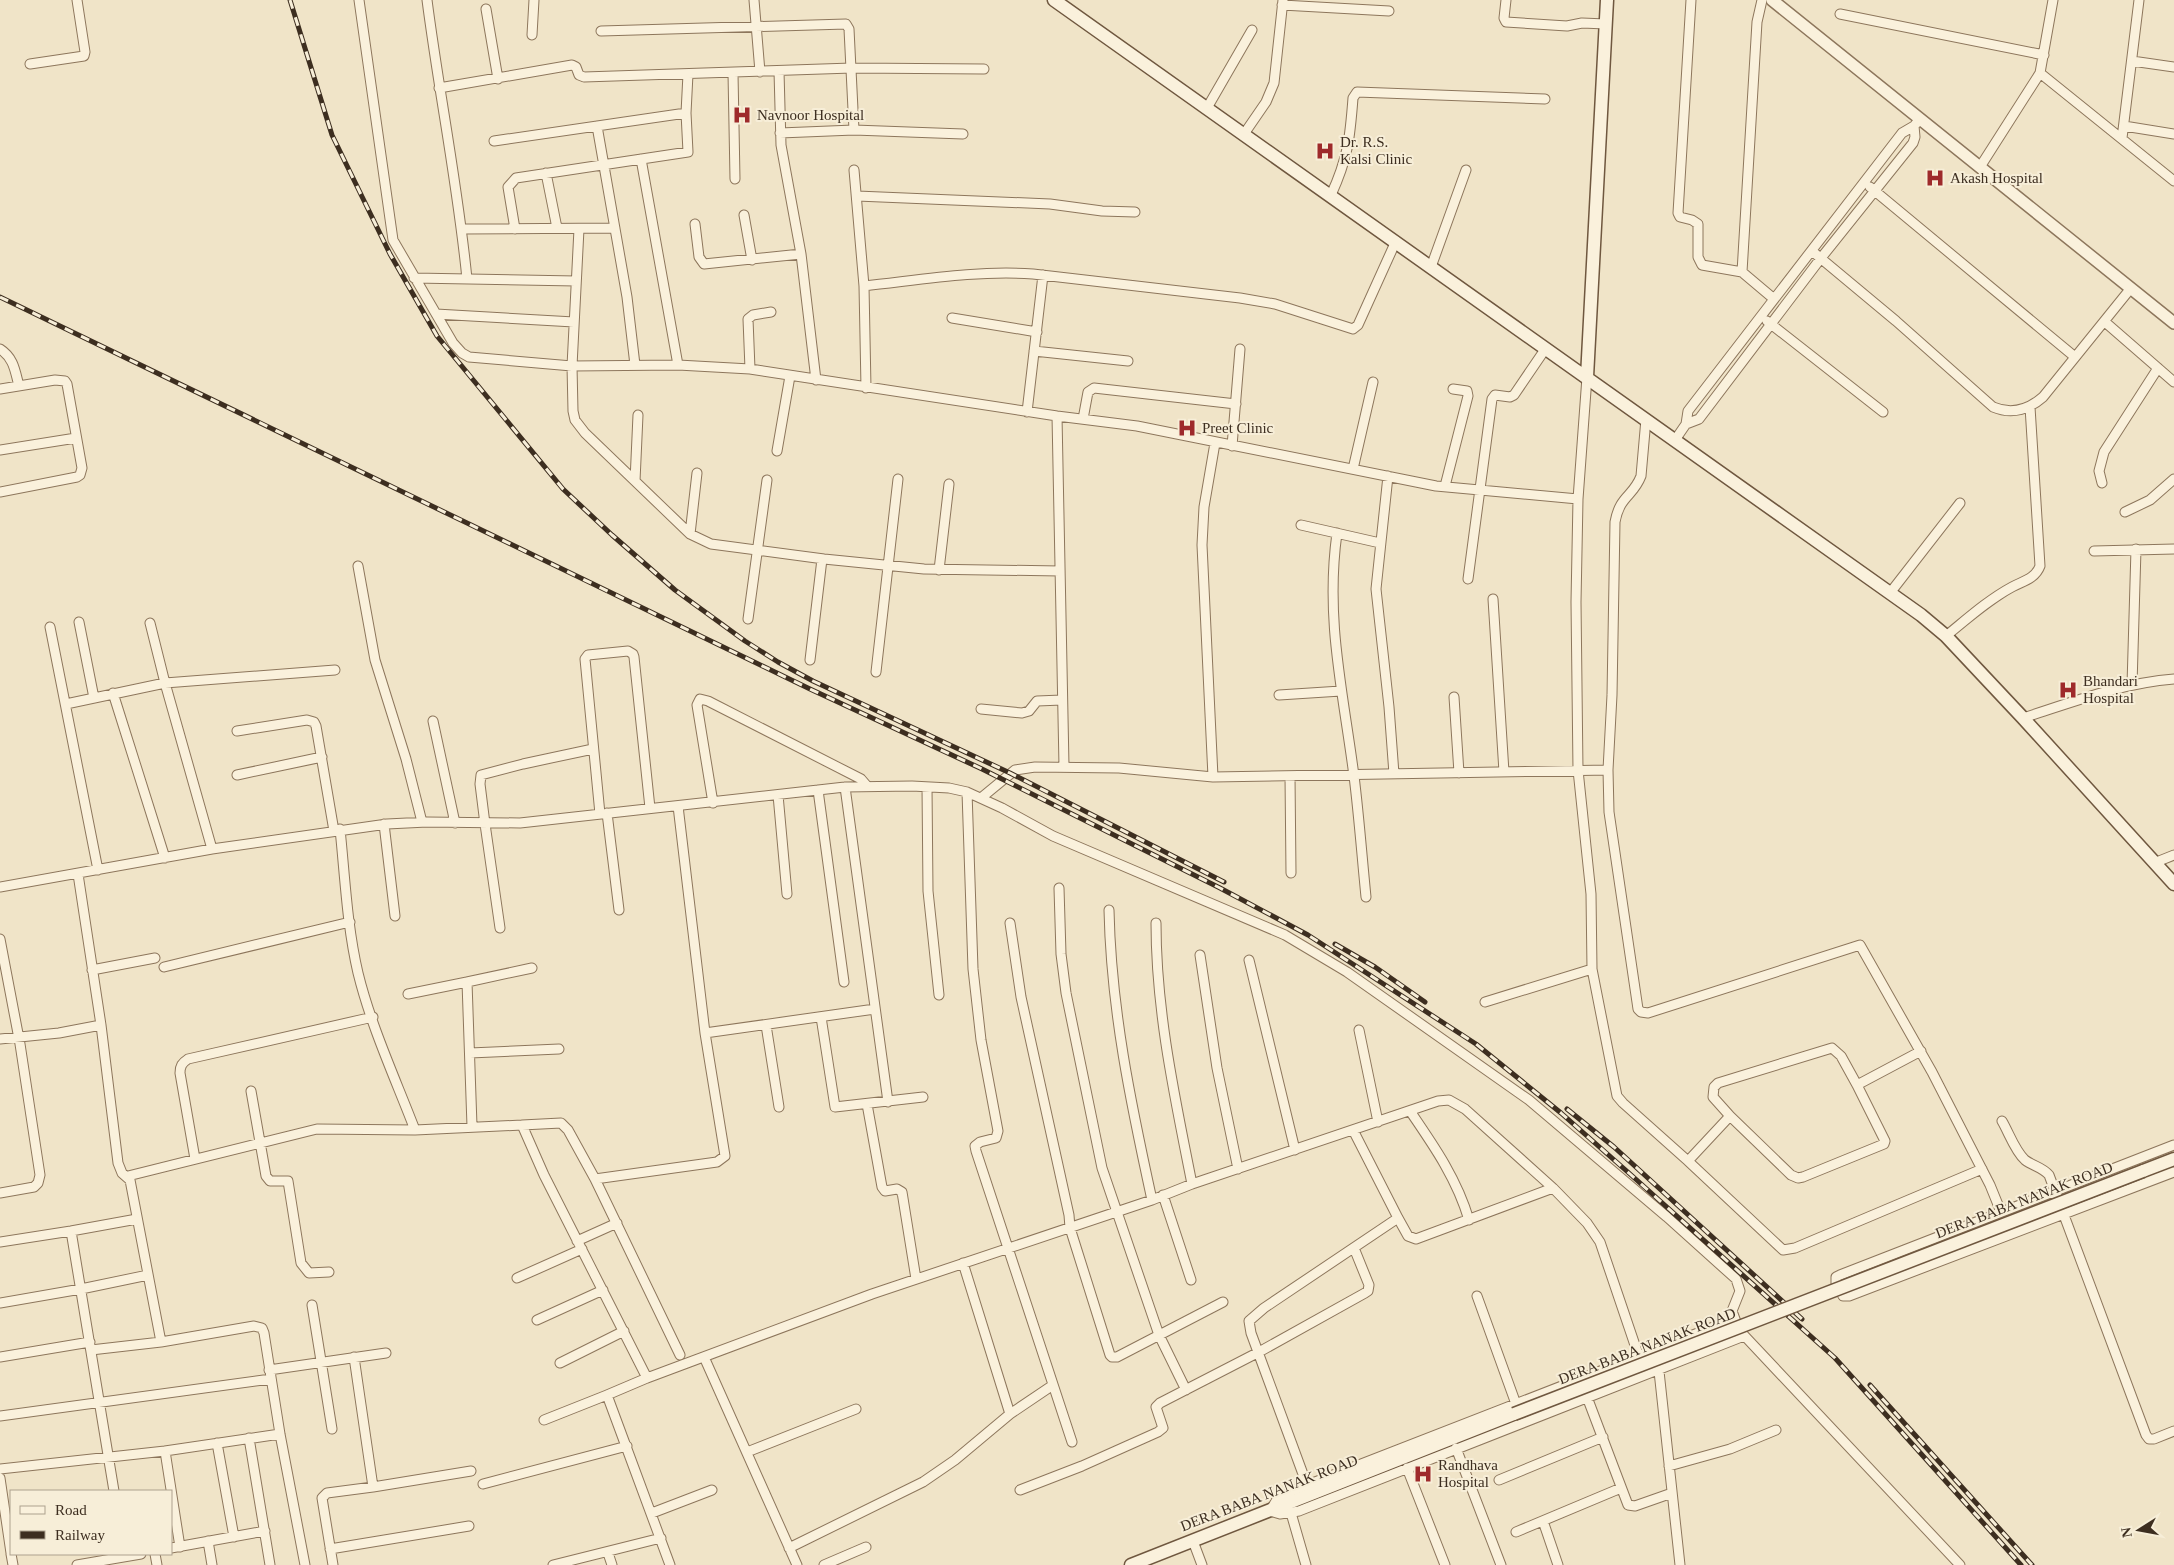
<svg xmlns="http://www.w3.org/2000/svg" width="2174" height="1565" viewBox="0 0 2174 1565" font-family="'Times New Roman',serif">
<style>
.lines{fill:none;stroke-linecap:round;stroke-linejoin:round}
.minor-casing{stroke:#8d765c;stroke-width:11}
.tertiary-casing{stroke:#8d765c;stroke-width:14}
.secondary-casing{stroke:#6f573f;stroke-width:15}
.minor{stroke:#faf1dc;stroke-width:9}
.tertiary{stroke:#faf1dc;stroke-width:11}
.secondary{stroke:#faf1dc;stroke-width:12}
.rail-casing{stroke:#3d2e20;stroke-width:5}
.rail{stroke:#f7eed8;stroke-width:3;stroke-dasharray:9;stroke-linecap:butt}
.secondary-bridge-casing{stroke:#6f573f;stroke-width:15;stroke-linecap:butt}
.secondary-bridge{stroke:#faf1dc;stroke-width:12}
.labels{text-anchor:middle;stroke-width:4;stroke-linejoin:round;paint-order:stroke}
.poi-label{font-size:15px;fill:#3d2e20;stroke:#f7eed8;text-anchor:start}
.street-label{font-size:15px;fill:#3d2e20;stroke:#f7eed8}
</style>
<rect width="100%" height="100%" fill="#f0e4c8"/>
<g class="lines">
<g class="minor-casing">
<path id="minor" d="M359 0 393 240 453 343 462 353 469 357 572 366 678 365 750 369 1057 416 1137 426 1436 486 1578 499
M427 0C439 93 458 186 467 279
M754 0 760 72
M1506 0 1504 18 1506 22 1567 26 1582 23 1606 24
M1691 0 1678 213 1680 217 1692 220 1698 224V257L1702 265 1742 272
M1762 0 1757 22 1742 272 1774 299
M1282 5 1389 11
M486 9 498 79
M1840 14 2044 55
M601 31 846 24 849 29 854 130
M532 35 534 0
M2132 61 2174 67
M30 64 84 56 85 52 77 0
M779 71 781 145 801 254 816 380
M733 73 735 179
M2040 73 2174 181
M439 88 572 65 576 67 579 75 584 77 852 68 984 69
M1207 108 1252 30
M597 126 627 297 635 365
M2124 126 2174 134
M780 133 854 130 963 134
M1244 134 1266 102 1274 83 1283 0
M2122 138 2139 0
M494 141 686 113
M641 159 678 365
M1980 167 2040 73 2053 0
M854 170 864 286 866 388
M546 173 557 228
M1870 187 2075 357
M1331 195C1348 158 1350 138 1353 98L1357 92 1545 99
M857 196 1050 204 1102 211 1135 212
M744 215 752 260
M695 224 699 257 704 264 801 254
M462 229 615 228
M515 229 508 187 516 178 688 152 686 113 688 74
M579 229 572 366 573 411 575 420 585 433 690 534 711 544 824 559 924 569 1060 571
M1812 251 1896 321 1993 407C2012 415 2028 410 2043 397L2131 288
M1431 267 1466 170
M414 278 576 281
M864 286C920 280 976 270 1033 274L1240 298 1275 304 1353 329 1358 325 1396 241
M436 314 574 322
M952 318 1037 332
M1767 321 1883 412
M2105 322 2174 382
M0 349C14 358 15 371 19 386
M1034 351 1128 361
M750 369 748 319 753 315 771 312
M1587 377 1578 499 1576 602 1578 770 1591 894 1592 969 1617 1096 1623 1103 1688 1161 1783 1250 1795 1248 1982 1169
M0 389 55 380 65 381 67 384 82 468 80 475 77 477 0 492
M1027 412 1043 275
M1057 416 1064 766
M1083 419 1088 392 1094 388 1236 404
M1646 419 1641 476C1633 497 1620 495 1615 522L1612 695 1608 770 1609 812 1638 1009 1641 1012 1648 1013 1860 945 1932 1072 1990 1185 2001 1212
M1686 424 1699 419 1821 258 1913 143 1915 137 1914 126
M1675 440 1686 424 1688 411 1902 133 1914 126 1920 119
M1232 446 1240 349
M0 450 76 438
M777 451 790 376
M1353 469 1373 382
M1388 476 1376 589 1389 707 1394 774
M635 481 638 415
M2102 483 2099 471 2104 452 2158 368
M1445 486 1468 396 1467 391 1453 389
M2125 512 2150 500 2174 479
M1301 525 1380 543
M1337 533C1325 619 1343 691 1354 776 1359 816 1362 857 1366 897
M690 534 697 473
M2094 551 2174 549
M358 566 375 660 406 759 422 822
M939 570 949 484
M1468 579 1492 399 1495 395 1510 397 1514 395 1546 348
M1890 593 1960 503
M1493 599 1504 772
M748 619 767 480
M79 622 94 698
M150 623 165 683 212 849
M50 627 98 870
M1946 636C1967 619 1988 600 2012 587 2023 581 2035 579 2040 566L2030 407
M810 660 822 559
M876 672 898 479
M2132 685 2136 549
M113 693 165 858
M1279 695 1341 691
M1454 697 1459 773
M66 704 165 683 335 670
M981 709 1022 713 1029 711 1037 701 1062 700
M2023 718C2073 702 2122 683 2174 679
M433 721 455 823
M237 731 307 720 314 722 316 726 334 831
M237 775 322 757
M1290 776 1291 873
M1213 777 1202 545 1204 507 1215 443
M845 787 888 1102
M927 787 928 891 939 995
M818 790 844 982
M967 792 973 969 981 1040 998 1131 996 1138 980 1142 975 1146 976 1151 1072 1442
M778 795 787 894
M981 798 1015 770 1035 767 1119 768 1213 777 1608 770
M713 803 697 705 700 699 708 701 861 779 867 786
M607 813 619 910
M600 814 585 659 588 655 628 651 633 654 634 657 650 808
M384 824 395 916
M340 829C345 877 347 926 358 973 371 1026 395 1078 415 1130
M2159 861 2174 855
M78 874 101 1025 118 1163 122 1173 130 1180 161 1342
M0 887 212 849 387 824 427 822 520 823 845 787 912 786 949 788 967 792 1002 808 1053 836 1285 935 1347 972 1529 1100 1667 1217 1736 1279 1740 1291 1732 1311 1739 1330 1960 1565
M1059 888 1061 954 1066 993 1102 1168 1159 1335 1186 1390
M1109 910C1111 1009 1131 1104 1152 1200
M1010 923 1021 997 1069 1215 1070 1228 1110 1355 1112 1357H1117L1223 1302
M1156 923C1156 1012 1175 1098 1192 1184
M500 928 485 824 480 784 481 775 523 764 593 749
M0 939 20 1044 40 1175 38 1183 34 1187 0 1193
M1200 955 1217 1068 1238 1169
M1249 960 1295 1150
M164 967 350 922
M92 970 155 958
M408 994 467 982
M1485 1002 1592 969
M821 1017 835 1107 923 1097
M766 1025 779 1107
M1359 1030 1378 1122
M705 1033 875 1009
M0 1039 59 1033 101 1025
M470 1053 559 1049
M251 1091 266 1176 270 1181H288L301 1263 309 1273 329 1272
M867 1104 882 1187 885 1191 897 1189 902 1192 916 1279
M1410 1111C1434 1146 1457 1179 1469 1220
M1730 1116 1791 1175 1798 1178 1803 1177 1884 1144 1885 1141 1857 1085
M2002 1121C2009 1133 2015 1151 2025 1160 2033 1166 2042 1167 2049 1175L2146 1435 2149 1439H2154L2174 1431
M522 1125 561 1123 568 1130 595 1179 680 1355
M472 1126 467 982 532 968
M1353 1130 1398 1218 1408 1236 1416 1239 1553 1188
M2174 1145 1840 1275 1836 1277V1283L1843 1296H1849L2174 1172
M195 1159 180 1073C180 1066 182 1063 188 1059L373 1017
M1688 1161 1730 1116 1713 1097 1714 1087 1718 1083 1832 1048 1841 1056 1857 1085 1921 1051
M128 1176 317 1129 415 1130 522 1125 544 1175 647 1378
M595 1179 717 1162 725 1156 705 1033 678 806
M1163 1195 1191 1280
M71 1231 114 1491
M577 1241 617 1223
M0 1242 71 1231 137 1219
M963 1263 1010 1414
M517 1278 582 1249
M1477 1296 1516 1404
M0 1303 81 1289 148 1275
M312 1305 332 1429
M1734 1319 1292 1491 1276 1501 1270 1511 1280 1514 1299 1511 1744 1336
M537 1320 603 1290
M91 1350 161 1342 254 1326 262 1328 264 1333 280 1434 305 1565
M0 1357 90 1342
M704 1357 797 1565
M1658 1362 1680 1565
M560 1363 624 1331
M269 1370 386 1353
M1587 1397 1628 1505 1635 1506 1672 1493
M0 1416 271 1379
M544 1420 607 1395
M249 1438 270 1565
M217 1443 234 1537
M1456 1448 1501 1565
M165 1451 180 1547
M747 1452 856 1409
M1669 1466 1730 1449 1776 1430
M1407 1468 1445 1565
M0 1469 165 1451 280 1434
M0 1478 11 1553
M1499 1480 1603 1437
M483 1484 627 1446
M1307 1485 1251 1333 1249 1321 1264 1308 1398 1218
M373 1487 471 1471
M1020 1490 1082 1466 1158 1432 1163 1428 1156 1407 1160 1403 1259 1352 1365 1293 1368 1291 1369 1285 1354 1248
M652 1513 712 1490
M1291 1513 1306 1565
M1543 1521 1558 1565
M1516 1532 1621 1488
M208 1541 212 1565
M1193 1541 1202 1565
M171 1548 265 1531
M789 1548 923 1482 955 1460 1010 1414 1053 1385
M330 1549 469 1526
M608 1553 612 1565
M11 1554 13 1565
M155 1554 157 1565
M77 1565 141 1554
M333 1565 322 1498 327 1493 373 1487 354 1357
M553 1565 661 1538
M670 1565 607 1395 647 1378 872 1294 1152 1200 1192 1184 1438 1101 1449 1100 1465 1109 1553 1188 1587 1223 1600 1242 1639 1357
M824 1565 866 1547"/>
</g>
<g class="tertiary-casing">
<path id="tertiary" d="M1772 0 2174 323"/>
</g>
<g class="secondary-casing">
<path id="secondary" d="M1054 0 1921 615 1946 636 2023 718 2174 884
M1587 377 1607 0
M2143 1171 2174 1159
M1131 1565C1259 1515 1387 1465 1514 1414"/>
</g>
<use href="#minor" class="minor"/>
<use href="#tertiary" class="tertiary"/>
<use href="#secondary" class="secondary"/>
<g class="rail-casing">
<path id="rail" d="M290 0 332 135 390 254 437 336 563 489 612 535 675 590 745 641 778 662 813 681 1010 773 1224 882
M0 297 810 689 982 769 1220 888 1308 935 1476 1044 1561 1113 1630 1174 1835 1358 2021 1565
M1335 944 1375 967 1425 1002
M1567 1109 1614 1147 1802 1319
M1870 1385 2032 1565"/>
</g>
<use href="#rail" class="rail"/>
<g class="secondary-bridge-casing">
<path id="secondary-bridge" d="M1514 1414 2143 1171"/>
</g>
<use href="#secondary-bridge" class="secondary-bridge"/>
</g>
<defs>
<g id="hospital-bare" transform="scale(1.5)"><path d="M-5-5h3v3.5h4V-5h3V5h-3V1.5h-4V5h-3Z" fill="#9e2a2b" stroke="#f7eed8" stroke-width="2.5" paint-order="stroke"/></g>
</defs>
<g fill-rule="evenodd">
<use href="#hospital-bare" x="742" y="115"/>
<use href="#hospital-bare" x="1325" y="151"/>
<use href="#hospital-bare" x="1935" y="178"/>
<use href="#hospital-bare" x="1187" y="428"/>
<use href="#hospital-bare" x="2068" y="690"/>
<use href="#hospital-bare" x="1423" y="1474"/>
</g>
<g class="labels">
<g class="poi-label">
<text x="757" y="120">Navnoor Hospital</text>
<text x="1340" y="147">Dr. R.S.<tspan x="1340" dy="17">Kalsi Clinic</tspan></text>
<text x="1950" y="183">Akash Hospital</text>
<text x="1202" y="433">Preet Clinic</text>
<text x="2083" y="686">Bhandari<tspan x="2083" dy="17">Hospital</tspan></text>
<text x="1438" y="1470">Randhava<tspan x="1438" dy="17">Hospital</tspan></text>
</g>
<g class="street-label">
<text transform="translate(2024 1200) rotate(-21)" y="5">DERA BABA NANAK ROAD</text>
<text transform="translate(1647 1346) rotate(-21)" y="5">DERA BABA NANAK ROAD</text>
<text transform="translate(1269 1493) rotate(-21)" y="5">DERA BABA NANAK ROAD</text>
</g>
</g>
<rect x="10" y="1490" width="162" height="65" fill="#f7eed8" stroke="#ada18e"/>
<rect x="20" y="1506" width="25" height="8" fill="#faf1dc" stroke="#ada18e"/>
<text x="55" y="1515" font-size="15" fill="#3d2e20">Road</text>
<rect x="20" y="1531" width="25" height="8" fill="#3d2e20" stroke="#ada18e"/>
<text x="55" y="1540" font-size="15" fill="#3d2e20">Railway</text>
<g transform="translate(2139 1530) rotate(259)" stroke="#f7eed8" stroke-width="4" paint-order="stroke">
<path d="M0-4L9 19L0 12L-9 19Z" fill="#3d2e20"/>
<text y="-8" font-size="14" font-weight="bold" text-anchor="middle" fill="#3d2e20">N</text>
</g>
</svg>
